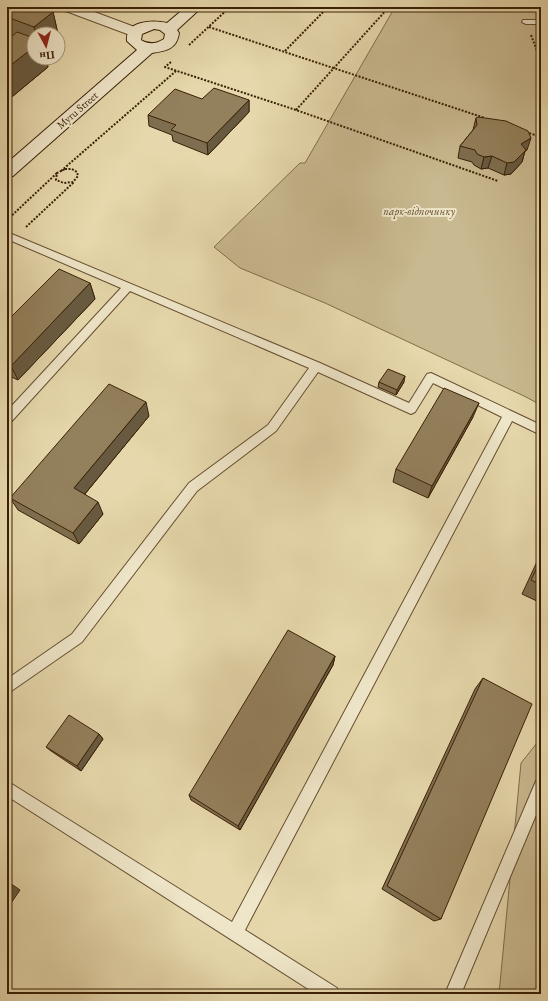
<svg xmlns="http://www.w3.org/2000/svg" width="548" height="1001" viewBox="0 0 548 1001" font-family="'EB Garamond',serif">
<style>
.green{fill:#c9b990;stroke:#826c4b}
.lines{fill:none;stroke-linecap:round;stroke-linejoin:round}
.service-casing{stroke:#654e30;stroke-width:2}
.minor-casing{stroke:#654e30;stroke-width:2}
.secondary-casing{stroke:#3a2006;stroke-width:2}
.path{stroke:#3a2006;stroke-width:2;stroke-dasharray:2 1.5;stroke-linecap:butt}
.service{fill:#efe6c9;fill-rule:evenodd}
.minor{fill:#efe6c9;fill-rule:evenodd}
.secondary{fill:#efe6c9;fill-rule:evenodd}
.wall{fill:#7e6e4f;stroke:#3a2006}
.shaded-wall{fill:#675a40;stroke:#3a2006}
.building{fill:#93805c;stroke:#3a2006}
.labels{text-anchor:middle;stroke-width:4;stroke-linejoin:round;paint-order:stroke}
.far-street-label{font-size:11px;fill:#3a2006;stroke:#efe6c9}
.far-park-label{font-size:11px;font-style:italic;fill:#5e4628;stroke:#efe6c9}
</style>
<rect width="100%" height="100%" fill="#e6d8ac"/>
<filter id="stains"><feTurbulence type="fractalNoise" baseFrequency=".005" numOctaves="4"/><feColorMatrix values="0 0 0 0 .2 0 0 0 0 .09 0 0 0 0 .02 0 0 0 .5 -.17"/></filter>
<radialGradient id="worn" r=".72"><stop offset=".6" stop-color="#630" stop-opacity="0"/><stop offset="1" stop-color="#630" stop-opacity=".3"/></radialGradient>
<path class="green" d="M395 7H541V405L524 396 325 303 240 268 214 247 300 163H305Z
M541 738V994H499L521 763Z"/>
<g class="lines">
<g class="service-casing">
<path id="service" d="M523 20H541V24H526L522 22Z
M7 232 320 363 409 403 427 374 431 373 541 425V435L512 421 245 930 337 988 339 994H316L7 796V781L232 922 502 417 433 383 415 412 411 414 318 372 276 431 197 491 82 642 7 694V679L72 634 189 483 268 425 309 368 130 291 11 422 7 424V411L121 288 7 239Z
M541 779V803L461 994H445L536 781Z"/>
</g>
<g class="minor-casing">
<path id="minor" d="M61 7H81L140 29 142 32 140 35 135 36 130 35 63 10Z"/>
</g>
<g class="secondary-casing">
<path id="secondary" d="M186 7H202L177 30 179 33C177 49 166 51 152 53L13 176 7 177V163L137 50 127 41C125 20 153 20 167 23ZM154 29 160 30 165 34 164 39C156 44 149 45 141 40L142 34Z"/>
</g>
<path class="path" d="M512 7 517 12
M209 27 485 118
M531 35 541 61
M189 45 230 7
M285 51 328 7
M171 62 165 67 296 110 498 181
M296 110 389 7
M526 132 541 137
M65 169H72L77 172 78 176 73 182 64 183 56 180 57 173Z
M61 171 176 71
M7 220 57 173
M26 227 74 182"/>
<use href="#service" class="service"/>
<use href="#minor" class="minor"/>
<use href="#secondary" class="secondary"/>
</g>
<path class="wall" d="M7 7 53 12 58 34H34V58H46L48 67 7 101Z
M202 99 249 100V112L208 155 173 141 172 135 149 126 148 115Z
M476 118 527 150 525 151 522 162 511 174 504 175 488 168 481 169 474 165 472 162 458 158 460 146 473 130Z
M90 283 95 299 18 380 7 375V321Z
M379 382H404L396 395 378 387Z
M149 416 85 494 103 514 79 544 18 510 10 498Z
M473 417 428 498 393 482 396 469Z
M541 553V603L522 594Z
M335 656 333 665 240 830 191 800 189 795Z
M483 678 441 919 434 921 382 889 475 689Z
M99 734 103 739 81 771 51 751 46 747Z"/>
<path class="shaded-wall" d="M53 12 58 34H36L34 27Z
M34 47V58H46L48 67 7 101V68Z
M249 100V112L208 155 207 143Z
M531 138 527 150 525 151 522 162 511 174 504 175 507 163 521 144Z
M492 156 488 168 481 169 484 157Z
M90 283 95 299 18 380 11 366Z
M405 376 404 382 396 395 397 390Z
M146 402 149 416 79 501 74 488Z
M479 403 473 417 428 498 432 486Z
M98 502 103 514 79 544 73 533Z
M335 656 333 665 240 830 238 826Z
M99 734 103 739 81 771 77 766Z
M7 881 20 890 7 909Z"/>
<path class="building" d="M7 7H38L53 12 34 27 7 17Z
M17 32 34 38V47L7 68V40Z
M214 88 249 100 207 143 171 130 176 125 148 115 175 89 202 99Z
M478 117 506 121 528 131 531 138 521 144 526 150 514 162 507 163 492 156 484 157 477 154 475 150 460 146 477 125 476 118Z
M59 269 90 283 11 366 7 364V321Z
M388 369 405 376 397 390 379 382Z
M109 384 146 402 74 488 98 502 73 533 10 498Z
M444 388 479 403 432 486 396 469Z
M541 559V585L531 580Z
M288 630 335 656 238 826 189 795Z
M483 678 532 704 441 919 387 886Z
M69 715 99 734 77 766 46 747Z
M7 885 10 888 7 893Z"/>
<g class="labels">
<g class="far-street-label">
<text transform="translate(77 110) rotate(-41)" y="4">Myru Street</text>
</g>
<g class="far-park-label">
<text x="419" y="215">парк-відпочинку</text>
</g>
</g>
<rect width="548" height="1001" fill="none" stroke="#e6d8ac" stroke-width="24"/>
<rect x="8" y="8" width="532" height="985" fill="none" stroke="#3a2006" stroke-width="2"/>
<rect x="12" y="12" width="524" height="977" fill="none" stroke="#3a2006"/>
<g transform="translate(46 46) rotate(173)"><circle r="19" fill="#efe6c9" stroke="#a7977b"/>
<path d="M0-3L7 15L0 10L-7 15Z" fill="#8f2418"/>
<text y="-6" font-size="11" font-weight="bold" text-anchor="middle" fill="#3a2006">Пн</text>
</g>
<rect width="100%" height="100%" filter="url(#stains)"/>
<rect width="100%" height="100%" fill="url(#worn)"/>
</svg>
